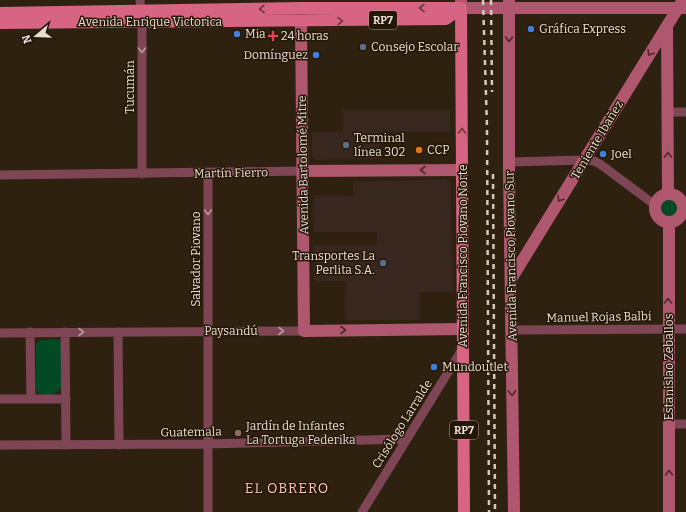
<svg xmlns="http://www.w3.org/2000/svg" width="686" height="512" viewBox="0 0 686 512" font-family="Bitter,serif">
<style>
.industrial{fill:#38271e}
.green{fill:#024925}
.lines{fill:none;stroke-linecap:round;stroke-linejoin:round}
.street{stroke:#7e4654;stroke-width:9}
.secondary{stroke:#af576e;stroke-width:12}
.primary{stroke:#d66482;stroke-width:12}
.rail{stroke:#d3c9be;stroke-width:2.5;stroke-dasharray:5 5;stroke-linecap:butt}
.oneway{stroke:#6c3638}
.oneway2{stroke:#4e2a26}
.oneway3{stroke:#b89a9a}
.shop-dot{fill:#3f7fe0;stroke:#251707;stroke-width:1.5}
.health-dot{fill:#e0444e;stroke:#251707;stroke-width:1.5}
.service-dot{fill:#5c6f8a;stroke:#251707;stroke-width:1.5}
.food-dot{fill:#e8710a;stroke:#251707;stroke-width:1.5}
.education-dot{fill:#8d6e63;stroke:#251707;stroke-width:1.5}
.labels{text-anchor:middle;stroke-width:3;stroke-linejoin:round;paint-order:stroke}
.shield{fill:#251707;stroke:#aea296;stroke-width:1}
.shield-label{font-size:11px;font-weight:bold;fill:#e8ded4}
.street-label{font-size:12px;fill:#e8ded4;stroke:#251707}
.poi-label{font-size:12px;fill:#e8ded4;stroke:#251707;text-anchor:start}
.quarter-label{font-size:14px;letter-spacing:1px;fill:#f6c4b8;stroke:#251707}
</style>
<rect width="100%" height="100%" fill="#2f2110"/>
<path class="industrial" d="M343 110H450V132H380V159L315 160 312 158V132H343Z
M446 179 451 184 453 292H420V320H345L346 281H314L313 245H377V232H314L313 195 353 196V182Z"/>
<path class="green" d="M660 209a9 9 0 1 1 18 0a9 9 0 1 1-18 0Z
M56 339 60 340 61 342 62 386C58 395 47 397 38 393L36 389V344L41 340Z"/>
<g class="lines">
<path class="street" d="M140 0 142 23V174
M668 112H686
M509 162 585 160 594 161 600 164 655 205
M0 175 303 171
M683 210H686
M511 330 686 329
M30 332 31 399
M65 332 66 445
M118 332 119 445
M0 333 304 331
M0 399H66
M669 424H686
M0 445 207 444 407 439
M208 512V173
M362 512 463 348"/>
<path class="secondary" d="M461 0V8H684
M509 0V170L514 512
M301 21 304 331 463 329
M667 27 668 194
M303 171 462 170
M655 208a14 14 0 1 1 28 0a14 14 0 1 1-28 0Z
M511 279 683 0
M669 512V223"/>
<path class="primary" d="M461 8 464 512
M0 13 301 8H461
M0 23 446 19 461 8"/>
<path class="rail" d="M483 0 487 127 489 512
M491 0 492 92
M493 174 495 512"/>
</g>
<defs><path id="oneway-chevron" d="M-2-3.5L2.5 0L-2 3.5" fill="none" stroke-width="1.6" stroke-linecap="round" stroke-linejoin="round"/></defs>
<g class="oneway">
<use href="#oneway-chevron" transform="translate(422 8) rotate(-180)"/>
<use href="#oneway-chevron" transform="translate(262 9) rotate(179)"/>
<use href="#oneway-chevron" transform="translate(340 21) rotate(-1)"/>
<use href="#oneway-chevron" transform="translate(462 131) rotate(-91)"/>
</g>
<g class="oneway2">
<use href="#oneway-chevron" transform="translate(509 39) rotate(90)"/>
<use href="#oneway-chevron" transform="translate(650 53) rotate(122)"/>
<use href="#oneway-chevron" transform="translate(668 155) rotate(-90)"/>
<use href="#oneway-chevron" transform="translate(423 170) rotate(180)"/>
<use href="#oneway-chevron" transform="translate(560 199) rotate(122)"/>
<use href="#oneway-chevron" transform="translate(668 301) rotate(-90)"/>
<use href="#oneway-chevron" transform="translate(343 330)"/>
<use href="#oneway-chevron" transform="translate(512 393) rotate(89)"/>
<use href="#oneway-chevron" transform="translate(669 473) rotate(-90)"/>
</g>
<g class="oneway3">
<use href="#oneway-chevron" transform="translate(142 50) rotate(90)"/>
<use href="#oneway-chevron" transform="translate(208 212) rotate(90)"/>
<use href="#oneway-chevron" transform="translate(281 331)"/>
<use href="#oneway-chevron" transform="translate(81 332)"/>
</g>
<g class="shop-dot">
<circle cx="531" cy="29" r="4"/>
<circle cx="237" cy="34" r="4"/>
<circle cx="316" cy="55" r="4"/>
<circle cx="603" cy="154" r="4"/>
<circle cx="434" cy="367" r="4"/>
</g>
<path class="health-dot" d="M271 30h4v4h4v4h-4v4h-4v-4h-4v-4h4z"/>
<g class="service-dot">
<circle cx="363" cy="47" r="4"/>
<circle cx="346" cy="145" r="4"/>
<circle cx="383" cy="263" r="4"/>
</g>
<circle class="food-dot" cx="419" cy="150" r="4"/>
<circle class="education-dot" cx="238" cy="433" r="4"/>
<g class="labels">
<g class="shield">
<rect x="369" y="11" width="28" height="18" rx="3"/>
<rect x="450" y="421" width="28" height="18" rx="3"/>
</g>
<g class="shield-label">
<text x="383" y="24">RP7</text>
<text x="464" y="434">RP7</text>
</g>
<g class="street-label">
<text x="150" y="26">Avenida Enrique Victorica</text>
<text transform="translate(130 87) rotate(-90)" y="4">Tucumán</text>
<text transform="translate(597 140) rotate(-59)" y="4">Teniente Ibañez</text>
<text transform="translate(303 165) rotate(-91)" y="4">Avenida Bartolomé Mitre</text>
<text transform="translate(231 173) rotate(-1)" y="4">Martín Fierro</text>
<text transform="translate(463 256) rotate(-90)" y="4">Avenida Francisco Piovano Norte</text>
<text transform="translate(511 256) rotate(-91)" y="4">Avenida Francisco Piovano Sur</text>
<text transform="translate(196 259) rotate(-90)" y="4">Salvador Piovano</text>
<text transform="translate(599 317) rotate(-1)" y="4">Manuel Rojas Balbi</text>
<text x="231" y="335">Paysandú</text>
<text transform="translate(669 367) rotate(-90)" y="4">Estanislao Zeballos</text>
<text transform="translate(402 424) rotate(-58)" y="4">Crisólogo Larralde</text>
<text transform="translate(191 432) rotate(-1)" y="4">Guatemala</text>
</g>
<g class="poi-label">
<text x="539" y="33">Gráfica Express</text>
<text x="245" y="38">Mia</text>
<text x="281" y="40">24 horas</text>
<text x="371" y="51">Consejo Escolar</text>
<text x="308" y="59" text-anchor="end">Domínguez</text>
<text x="354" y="142">Terminal<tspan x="354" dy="14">línea 302</tspan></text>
<text x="427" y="154">CCP</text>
<text x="611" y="158">Joel</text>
<text x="375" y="260" text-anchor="end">Transportes La<tspan x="375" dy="14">Perlita S.A.</tspan></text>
<text x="442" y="371">Mundoutlet</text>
<text x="246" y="430">Jardín de Infantes<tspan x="246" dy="14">La Tortuga Federika</tspan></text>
</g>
<g class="quarter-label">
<text x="287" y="493">EL OBRERO</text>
</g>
</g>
<g transform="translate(36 36) rotate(251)" stroke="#251707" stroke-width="3" paint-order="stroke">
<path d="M0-3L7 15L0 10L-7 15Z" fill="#e8ded4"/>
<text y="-6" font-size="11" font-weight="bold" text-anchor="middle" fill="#e8ded4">N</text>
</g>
</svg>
